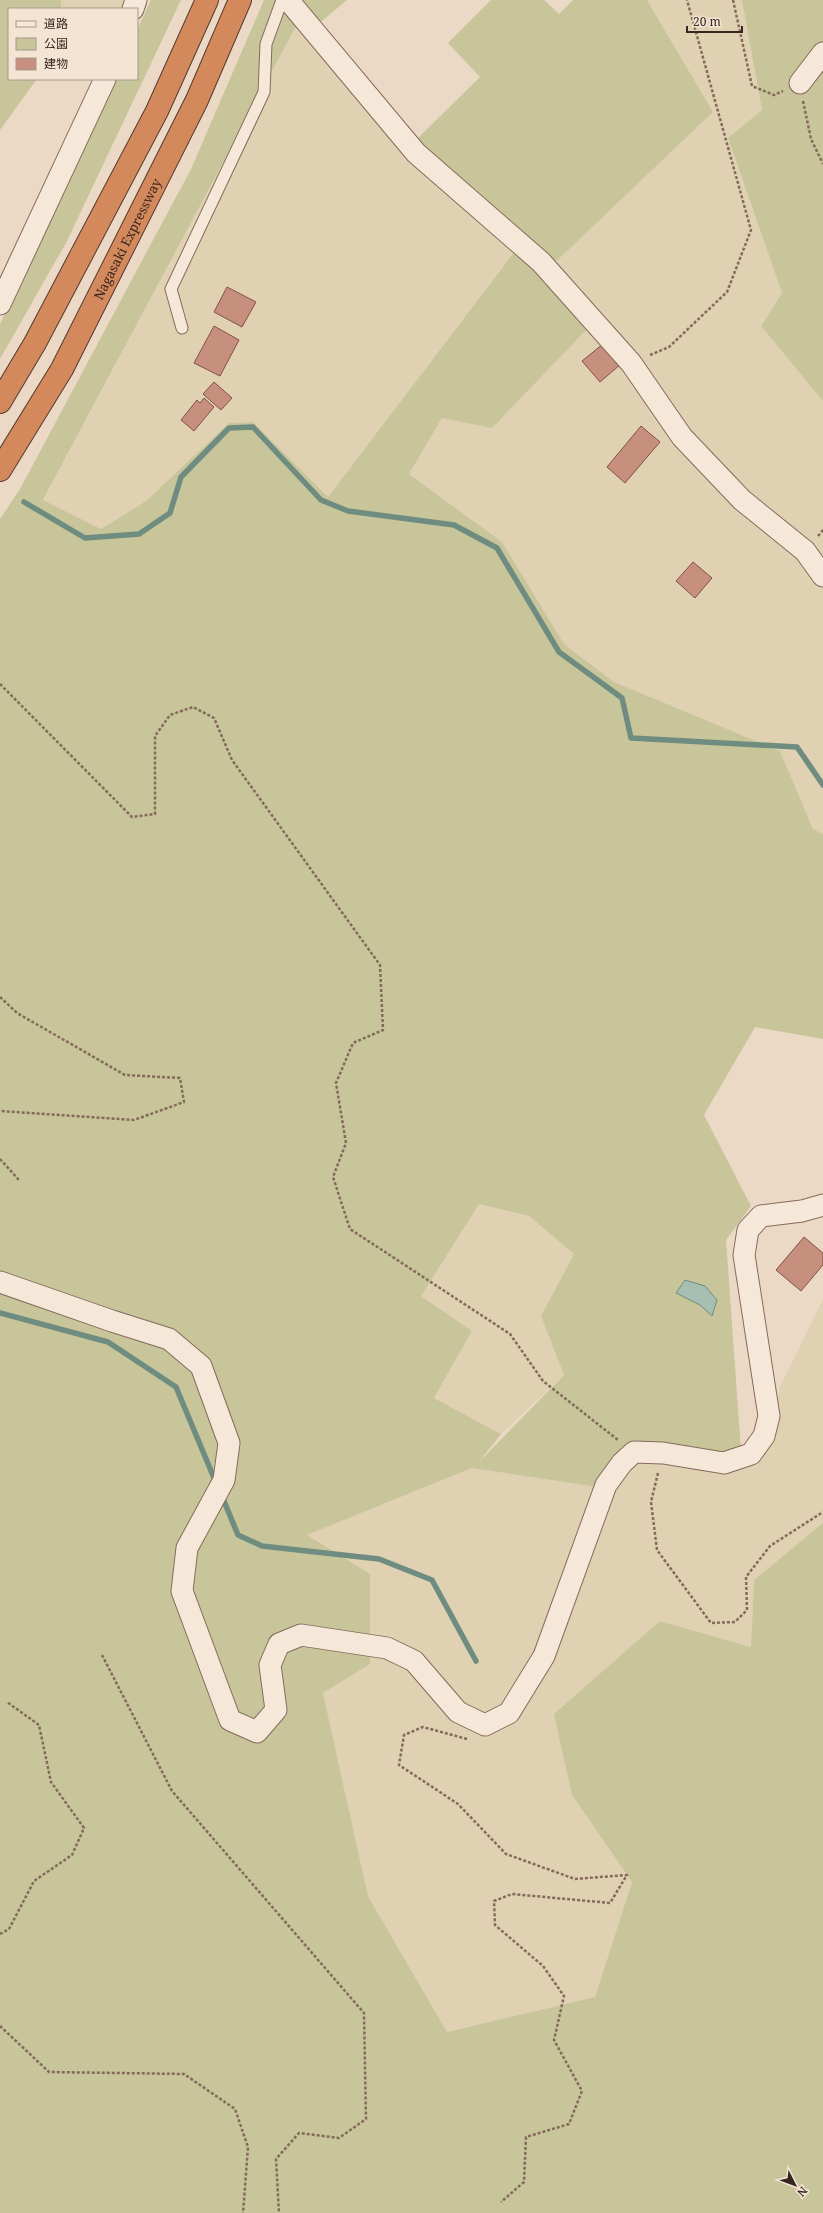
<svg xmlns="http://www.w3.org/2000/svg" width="823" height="2213" viewBox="0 0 823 2213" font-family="'Noto Serif','Noto Sans JP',serif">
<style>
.farmland{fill:#e0d1b3}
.green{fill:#c8c59a;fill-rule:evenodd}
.water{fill:#a6bfb3;stroke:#6e8c7f}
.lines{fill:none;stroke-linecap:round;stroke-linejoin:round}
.stream{stroke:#6e8c7f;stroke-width:5.5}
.building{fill:#c68f7e;stroke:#825144}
.service-casing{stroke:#856a5c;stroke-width:13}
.minor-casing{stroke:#856a5c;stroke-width:23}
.motorway-casing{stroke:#533a30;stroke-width:24}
.path{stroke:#856a5c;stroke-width:2.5;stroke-dasharray:3 2;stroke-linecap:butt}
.service{stroke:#f6e8d8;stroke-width:11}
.minor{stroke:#f6e8d8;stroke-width:21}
.motorway{stroke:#d4895c;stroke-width:22}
.labels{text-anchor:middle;stroke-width:4;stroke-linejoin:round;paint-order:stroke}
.street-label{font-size:13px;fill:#36261f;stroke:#f3e4d4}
</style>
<rect width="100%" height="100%" fill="#ebd9c5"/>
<path class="farmland" d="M61 0H124L121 9H61Z
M647 0H742L762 110 728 138 782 293 761 326 823 401V834L813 829 780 751 614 682 564 644 502 542 409 474 442 418 545 272 713 112Z
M295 28 517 247 328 497 253 422 229 423 146 501 101 529 43 501Z
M479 1204 529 1216 574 1254 541 1316 564 1375 501 1434 434 1398 472 1331 420 1296Z
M823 1299V1523L754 1580 751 1647 660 1621 572 1795 632 1882 595 1997 447 2032 368 1896 323 1693 370 1664 306 1535 472 1468 597 1487 637 1441 742 1465 765 1452 780 1387Z"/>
<path class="green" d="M0 0H61V9H9V79H37L0 130Z
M151 0H181L67 241 0 359V324L114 79H137V30Z
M264 0H347L322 21 295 28 43 500 101 529 146 501 229 423 253 422 328 497 517 248 412 144 480 77 448 43 491 0H544L559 14 573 0H647L713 112 545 272 590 326 492 428 442 418 409 474 502 542 564 644 614 682 780 751 813 829 823 834V1039L755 1027 704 1115 751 1206 726 1240 742 1465 637 1441 597 1487 472 1468 307 1535 370 1574V1664L323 1693 368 1896 447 2032 595 1997 632 1882 572 1795 554 1714 660 1621 751 1647 754 1580 823 1523V2213H0V519L20 489 191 169ZM479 1204 529 1216 574 1254 541 1316 564 1375 478 1463 501 1434 434 1398 472 1331 421 1296Z
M742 0H823V401L761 326 782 293 728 138 762 110Z"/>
<path class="water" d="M685 1280 705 1286 717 1300 712 1316 700 1305 676 1293Z"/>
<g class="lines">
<path class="stream" d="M24 502 85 538 139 534 170 513 181 477 229 428 253 427 321 500 348 511 454 525 497 548 559 652 622 698 631 738 797 747 823 785
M0 1313 108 1342 176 1387 214 1478
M224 1501 238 1535 262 1546 379 1559 432 1580 476 1661"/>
</g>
<path class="building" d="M227 287 256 302 242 327 214 312Z
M214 326 239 340 220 376 194 363Z
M603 344 621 364 600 382 582 361Z
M214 382 232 398 221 410 203 394Z
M204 398 214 407 194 431 181 420 197 400 200 403Z
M641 426 660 442 625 483 607 467Z
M693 562 712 578 695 598 676 581Z
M804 1237 823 1253V1265L801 1291 776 1270Z"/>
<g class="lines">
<g class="service-casing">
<path id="service" d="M182 328 171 289 264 92 266 44 282 0"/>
</g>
<g class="minor-casing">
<path id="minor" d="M288 0 416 153 541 262 631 363 682 437 742 500 805 551 823 576
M133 9 136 0
M800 83 823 53
M0 304 105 79
M0 1282 112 1321 169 1339 201 1366 229 1443 224 1480 187 1548 182 1591 230 1720 257 1732 276 1710 270 1665 279 1644 301 1635 387 1648 414 1661 458 1712 485 1725 509 1713 544 1656 606 1485 622 1463 634 1452 663 1453 724 1463 751 1454 764 1436 769 1416 744 1255 748 1230 761 1216 802 1211 823 1205"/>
</g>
<g class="motorway-casing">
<g id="motorway">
<path d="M0 402 35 343 157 111 207 0"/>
<path id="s1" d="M0 470 62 369 197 100 240 0"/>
</g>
</g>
<path class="path" d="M733 0 752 86 774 95 783 91
M803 101 811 139 823 164
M650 355 669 347 727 292 751 230 687 0
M818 536 823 530
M0 684 132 817 155 814V736L170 715 193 707 214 718 232 760 380 965 383 1030 353 1043 336 1083 346 1143 333 1177 350 1229 510 1334 543 1381 618 1440
M0 997 17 1013 125 1075 180 1078 184 1102 134 1120 0 1111
M0 1159 19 1180
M658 1473 651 1502 657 1550 711 1623 735 1622 747 1610 746 1577 770 1546 823 1512
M102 1655 172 1791 364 2013 366 2119 339 2138 299 2133 276 2159 279 2213
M467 1739 423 1727 404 1735 399 1765 458 1804 506 1854 575 1879 627 1875 610 1903 512 1894 494 1901 495 1925 543 1966 564 1996 554 2040 582 2091 569 2124 526 2137 524 2182 501 2202
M0 1934 9 1929 34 1881 72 1855 84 1828 51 1782 39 1725 7 1702
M0 2026 49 2072 184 2074 235 2109 248 2147 243 2213"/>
<use href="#service" class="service"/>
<use href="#minor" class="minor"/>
<use href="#motorway" class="motorway"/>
</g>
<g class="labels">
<g class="street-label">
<text dy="5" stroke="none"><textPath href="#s1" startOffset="264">Nagasaki Expressway</textPath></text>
</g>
</g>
<rect x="8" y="8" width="130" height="72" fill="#f3e4d4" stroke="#a7988c"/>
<rect x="16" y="21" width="20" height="6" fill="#f6e8d8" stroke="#a7988c"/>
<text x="44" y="28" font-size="12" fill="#36261f">道路</text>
<rect x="16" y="38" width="20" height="12" fill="#c8c59a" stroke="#a7988c"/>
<text x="44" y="48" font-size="12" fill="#36261f">公園</text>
<rect x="16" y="58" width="20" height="12" fill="#c68f7e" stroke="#a7988c"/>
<text x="44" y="68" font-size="12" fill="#36261f">建物</text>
<g transform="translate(795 2185) rotate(132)" stroke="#f3e4d4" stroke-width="3" paint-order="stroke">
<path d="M0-3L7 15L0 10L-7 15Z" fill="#36261f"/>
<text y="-6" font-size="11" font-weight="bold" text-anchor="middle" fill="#36261f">N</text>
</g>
<path d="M687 26v6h55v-6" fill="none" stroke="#36261f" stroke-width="2"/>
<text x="693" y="26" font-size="12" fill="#36261f" stroke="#f3e4d4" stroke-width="3" paint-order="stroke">20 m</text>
</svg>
